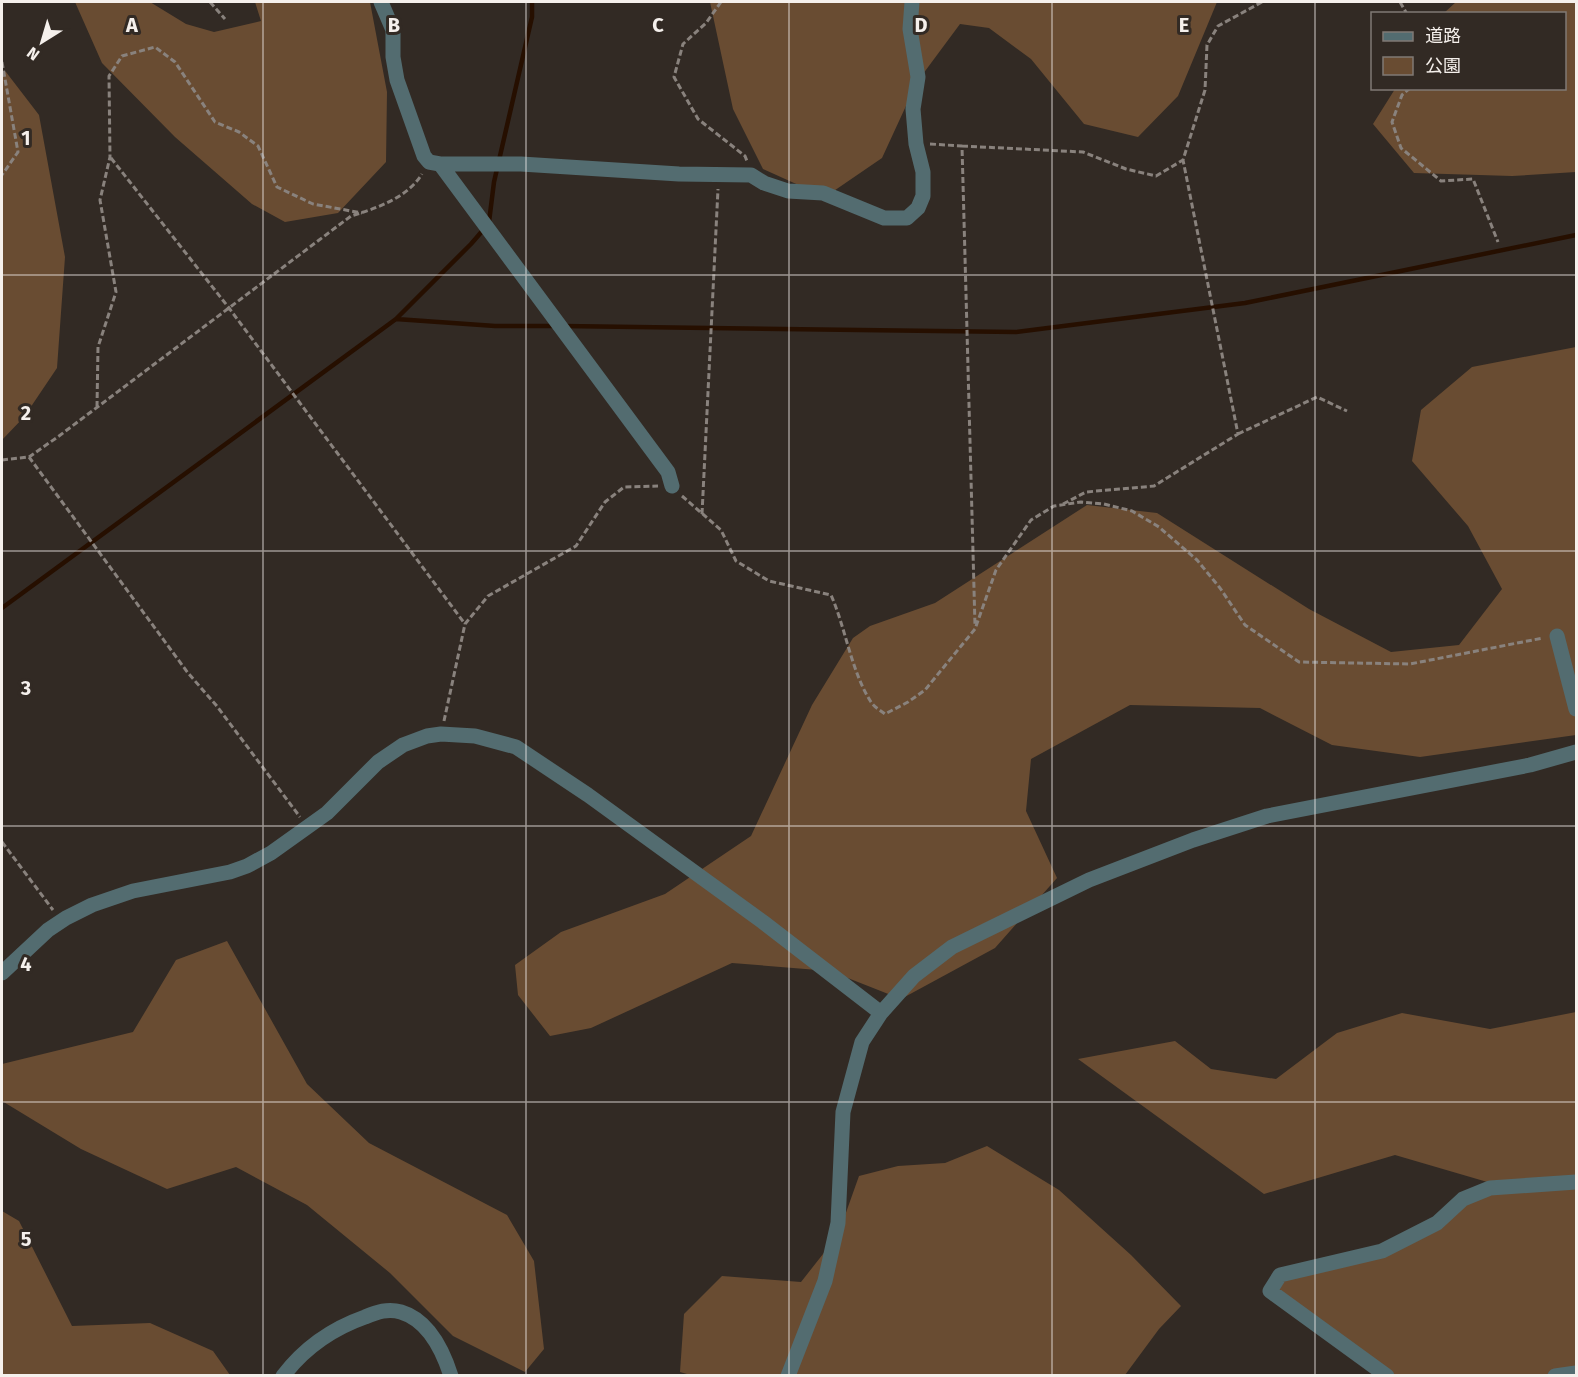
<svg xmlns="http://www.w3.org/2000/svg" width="1578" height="1377" viewBox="0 0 1578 1377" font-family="'Fira Sans','Noto Sans JP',sans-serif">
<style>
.green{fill:#694c32}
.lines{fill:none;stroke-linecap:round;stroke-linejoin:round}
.stream{stroke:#260f00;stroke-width:4.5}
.path{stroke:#89827d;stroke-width:3;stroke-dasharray:6 3;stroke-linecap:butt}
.minor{stroke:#536c70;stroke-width:15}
.grid{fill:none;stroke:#f5f0ec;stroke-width:1.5;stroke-opacity:0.55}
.grid-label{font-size:20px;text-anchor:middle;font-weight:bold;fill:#f5f0ec;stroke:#322a24;stroke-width:6;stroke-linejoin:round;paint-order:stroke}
</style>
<rect width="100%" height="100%" fill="#322a24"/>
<path class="green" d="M75 2H150L186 24 214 32 261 21 255 2H370L387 92 386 162 338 213 285 222 252 204 175 137 102 63Z
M710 2H1217L1178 96 1138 137 1084 124 1031 59 989 28 960 24 917 82 882 158 825 197 763 169 733 109Z
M1456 2H1576V172L1512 176 1414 173 1373 124 1395 89 1564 88V14L1444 13Z
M2 70 6 72 39 115 65 257 57 368 24 417 2 440Z
M1576 347V735L1420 757 1332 745 1260 708 1130 705 1031 759 1026 811 1057 878 995 948 901 999 830 971 732 963 591 1028 550 1036 518 995 515 965 561 932 665 894 751 836 812 705 853 638 870 626 935 603 1087 505 1157 513 1309 609 1391 652 1459 645 1502 589 1468 526 1412 461 1421 410 1472 367Z
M227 941 307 1084 369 1143 507 1215 534 1261 544 1349 525 1372 453 1336 390 1273 307 1205 236 1167 167 1189 81 1149 2 1101V1064L133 1032 176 960Z
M1576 1012V1177L1501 1186 1395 1155 1264 1194 1078 1059 1175 1041 1211 1069 1276 1079 1337 1033 1402 1013 1490 1029Z
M987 1146 1059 1190 1131 1255 1181 1306 1159 1329 1125 1375 694 1376 680 1372 684 1314 722 1276 801 1282 838 1235 859 1176 898 1166 945 1163Z
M1576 1186V1375H1392L1273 1291 1281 1278 1384 1255 1462 1202 1488 1190Z
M2 1211 19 1221 72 1326 150 1323 213 1351 230 1375H2Z"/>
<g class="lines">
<path class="stream" d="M489 222 494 182 532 17V2
M396 319 495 326H555
M563 326 1016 332 1245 303 1576 235
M2 608 396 319 471 244 484 229"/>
<path class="path" d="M210 2 225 19
M721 2 706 23 683 44 674 77 698 119 745 156 747 161
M1400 2 1407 14
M2 62 18 152 2 175
M1410 88 1402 95 1392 122 1401 148 1441 181 1473 179 1498 242
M930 144 962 146 975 626
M962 146 1083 152 1126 169 1156 176 1183 160 1205 90 1207 45 1218 26 1262 2
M111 158 229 308 465 624
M97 407 98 347 116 292 100 200 110 157 109 76 122 56 155 47 175 62 215 122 239 132 258 146 277 187 313 204 362 213
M1238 434 1317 397 1347 411
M29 457 188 673 216 705 300 817
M2 460 29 457 59 436 351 216C377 208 407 198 422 174
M682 496 721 530 736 561 769 581 831 595C846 629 851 671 871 702 874 707 880 710 885 714L908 702 925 690 975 629 996 570 1031 520 1054 506 1081 502 1104 504 1132 511 1159 527 1197 560 1220 588 1245 625 1299 662 1410 664 1543 638
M1063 504 1086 492 1154 486 1238 434 1183 160
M702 514 718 189
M444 721 465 624 488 596 576 546 605 502 624 487 658 486
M2 842 53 910"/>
<path class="minor" d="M381 2 393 30V57L397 80 424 156 429 162 440 164H521L679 174 751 175 764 183 788 191 823 193 884 218H907L918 208 923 196V172L916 144 913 109 918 77 910 29 912 2
M440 164 668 472 672 486
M1557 636 1576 709
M2 973 48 930 66 918 92 905 133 891 230 872 247 866 271 853 327 813 378 762 403 745 427 736 441 734 475 736 516 747 588 795 763 922 881 1013
M283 1376C305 1347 331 1329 365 1317 377 1312 388 1308 401 1312 428 1320 443 1351 451 1376
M788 1376 825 1281 838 1223 843 1112 862 1042 881 1013 914 976 952 947 1089 880 1193 840 1267 816 1530 765 1576 752
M1387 1376 1270 1291 1280 1275 1382 1251 1437 1223 1463 1199 1490 1188 1576 1182
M1555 1376 1576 1373"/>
</g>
<path class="grid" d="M263 2V1376M526 2V1376M789 2V1376M1052 2V1376M1315 2V1376M2 275H1576M2 551H1576M2 826H1576M2 1102H1576"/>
<g class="grid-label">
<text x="132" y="32">A</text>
<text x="394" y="32">B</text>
<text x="658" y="32">C</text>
<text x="921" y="32">D</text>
<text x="1184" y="32">E</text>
<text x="26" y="145">1</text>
<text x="26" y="420">2</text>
<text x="26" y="695">3</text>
<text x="26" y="971">4</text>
<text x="26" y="1246">5</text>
</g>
<rect width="1578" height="1377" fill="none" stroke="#f5f0ec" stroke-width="6"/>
<rect x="1371" y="12" width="195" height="78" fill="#322a24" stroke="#807974" stroke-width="1.5"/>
<rect x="1383" y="32" width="30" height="9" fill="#536c70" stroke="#807974" stroke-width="1.5"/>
<text x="1425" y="42" font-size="18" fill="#f5f0ec">道路</text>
<rect x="1383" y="57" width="30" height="18" fill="#694c32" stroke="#807974" stroke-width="1.5"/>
<text x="1425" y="72" font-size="18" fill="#f5f0ec">公園</text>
<g transform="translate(42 42) rotate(217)" stroke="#322a24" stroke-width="4.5" paint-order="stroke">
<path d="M0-4.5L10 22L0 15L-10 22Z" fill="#f5f0ec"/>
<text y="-9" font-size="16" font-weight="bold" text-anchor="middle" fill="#f5f0ec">N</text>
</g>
</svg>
